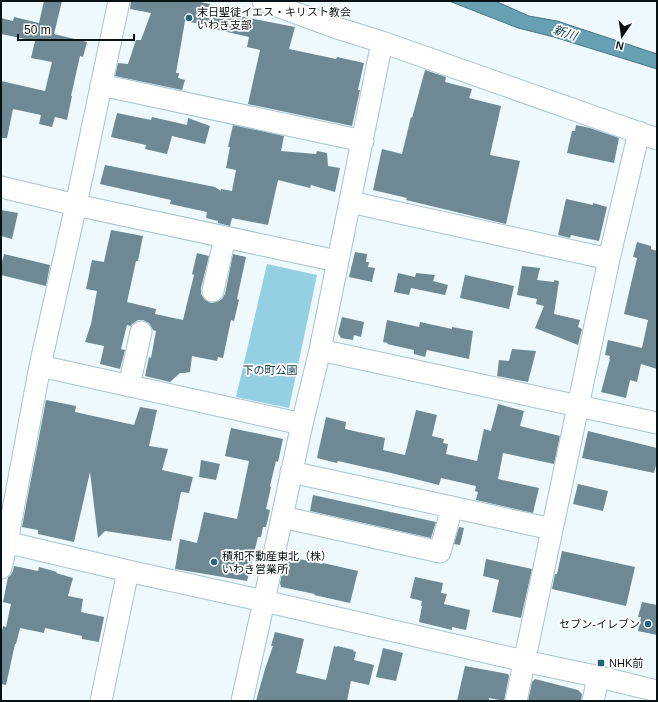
<svg xmlns="http://www.w3.org/2000/svg" width="658" height="702" viewBox="0 0 658 702" font-family="Helvetica,'Noto Sans JP',sans-serif">
<style>
.green{fill:#95cfe3}
.water{fill:#67a0b3;stroke:#4a7584}
.building{fill:#6e8993}
.lines{fill:none;stroke-linecap:round;stroke-linejoin:round}
.minor-casing{stroke:#a7c4ce;stroke-width:23}
.minor{stroke:#fff;stroke-width:21}
.poi-dot{fill:#236579;stroke:#fff;stroke-width:1.5}
.labels{text-anchor:middle;stroke-width:3.5;stroke-linejoin:round;paint-order:stroke}
.poi-label{font-size:11px;fill:#071215;stroke:#fff;text-anchor:start}
.park-label{font-size:11px;fill:#0b404f;stroke:#fff}
.water-label{font-size:12px;font-style:italic;fill:#013947;stroke:#fff}
</style>
<rect width="100%" height="100%" fill="#edf9fd"/>
<path class="green" d="M267 264 317 275 289 408 236 397Z"/>
<path class="water" d="M449 1H495L529 16 557 21 657 54V69L554 37 518 28Z"/>
<path class="building" d="M44 1H62L54 34 87 42 83 57 80 56 71 96H72L67 120 55 117 52 127 39 124 41 115 13 109 7 138H1V81L45 91 52 62 31 58 35 41 1 34V18L13 21 14 17 39 23Z
M131 1H196L210 4 209 9 239 15V16L295 27 289 49 336 59 337 57 364 63 358 90H360L352 126 248 104 260 50 247 47 249 37 210 28V26L185 21 176 73H179L178 78 185 80 182 90 115 76 118 63 128 64 136 40H141L151 13 130 9Z
M425 70 446 77 445 82 472 89 469 98 501 106 490 155 520 161 506 224 406 200 407 198 373 190 382 149 402 154 411 117 412 118Z
M117 113 151 120 152 117 187 125 188 118 210 126 205 144 172 136 167 154 145 149 146 145 111 137Z
M233 125 284 136 281 151 316 154 317 151 327 153 328 166 340 168 335 192 311 185 310 188 278 180 268 225 232 218 230 226 218 223V221L206 218 207 212 170 204 171 200 100 184 105 165 215 187 221 191V189L232 191 236 170 226 168 230 147H228Z
M576 125 590 128 619 138 614 163 567 153 572 131H575Z
M566 199 593 205V203L607 207 599 241 571 235 570 238 558 235Z
M1 210 18 213 12 239 1 236Z
M111 230 143 236 138 261H136L127 302 156 309 155 314 183 320 194 275 192 274 197 253 209 256 201 288V294L205 300 211 303 217 302 222 299 225 294 233 254 246 257 237 299 239 300 234 321 231 320 223 358 218 357 217 361 192 356 190 372 184 373H180L170 382 145 376 149 357 151 358 156 331 153 330 152 328 149 323 143 320H138L132 324 131 326 127 325 121 349 125 350 120 369 100 364 104 346 85 342 91 324 97 291 86 289 92 260 104 262Z
M637 242 651 246V249L657 251V369L641 364 637 382 630 380 626 398 601 392 610 359H609L610 356 605 355 608 340 642 348 648 320 624 314 637 258 633 257Z
M355 252 367 254 366 262H369L368 267 375 268 372 282 349 277Z
M4 254 50 265 46 286 1 275V266Z
M522 266 540 268 537 280 554 282V280L559 281 554 314 580 320 578 327 582 329 578 345 535 328 544 306 536 304 537 299 517 295Z
M398 273 415 277 416 273 435 275 433 281 448 285 445 295 411 288 409 295 394 292Z
M465 275 514 286 509 309 460 298Z
M342 317 364 322 361 337 354 335 353 340 341 338 338 333Z
M387 320 419 327 420 322 452 329V327L473 331 469 359 427 350 425 357 414 354V350L387 344 388 343 383 342Z
M512 349 536 351 528 382 497 376 499 360 509 361Z
M46 400 76 406 75 412 134 425 140 407 157 410 149 446 168 449 162 470 193 477 189 493 181 492 171 541 105 531 98 538 90 472 74 542 38 534V530L22 527Z
M498 404 524 411 520 426 560 436 554 464 503 453 498 479 539 488 533 513 476 500 478 492 475 491 476 486 441 478 439 485 391 473 338 461 337 463 317 458 326 417 346 422 345 429 385 438 383 450 405 455 416 410 437 415 432 436 444 439 443 443 448 444 446 454 477 461 484 429 491 431Z
M231 428 283 439 278 462 276 461 270 486 271 487 266 509 270 510 266 527H263L261 537H258L247 581 175 569 180 539 197 543 204 512 237 519 249 461 225 456Z
M588 431 657 448V462L654 473 582 458Z
M201 460 220 464 216 480 199 477Z
M578 484 608 491 603 511 573 504Z
M313 495 436 522 431 538 310 511Z
M459 527 464 528 460 545 454 544Z
M562 551 635 567 626 606 552 589 555 574H557Z
M286 556 322 564 323 563 358 571 350 603 314 595 315 594 281 587 280 583Z
M486 559 532 569 521 618 492 612 499 580 483 576Z
M14 566 38 571 39 567 57 572 56 573 73 578 68 596 83 599 81 612 104 617 99 642 82 639V636L45 628 44 633 20 628 16 644H15L6 685 1 684V636L3 626 6 627 11 604 3 602 8 577 10 576 13 571Z
M415 577 443 583 441 593 447 594 444 604 470 610 466 630 452 627V630L419 622 422 606H421L422 601 410 598Z
M642 602 657 605V635L638 631 641 617H638Z
M275 632 304 639 296 673 326 680 334 646 337 647V646L354 650 353 651 356 652 354 660 374 665 369 685 351 681 347 701H256L265 669 273 646H271Z
M383 648 403 653 396 681 376 677Z
M465 666 508 674 509 676 504 701 489 698V701H457Z
M535 679 578 690 582 694 581 701H528L532 682Z"/>
<g class="lines">
<g class="minor-casing">
<path id="minor" d="M263 1 337 28 382 42 657 139
M101 85 363 141
M1 187 76 205 337 261
M350 202 609 259
M213 291 225 237
M320 350 657 423
M40 366 302 424
M129 386 141 332
M291 472 552 529
M282 517 440 552 452 507
M1 541 128 571 264 601 524 661 600 677 657 691
M1 568 7 542 40 366 76 205 119 1
M101 701 128 571
M242 701 264 601 302 424 320 350 382 42
M516 701 609 259 639 132
M593 701 596 687"/>
</g>
<use href="#minor" class="minor"/>
</g>
<g class="poi-dot">
<circle cx="189" cy="18" r="4"/>
<circle cx="214" cy="562" r="4"/>
<circle cx="648" cy="624" r="4"/>
<rect x="597" y="659" width="8" height="8" rx="2"/>
</g>
<g class="labels">
<g class="poi-label">
<text x="197" y="16">末日聖徒イエス・キリスト教会<tspan x="197" dy="13">いわき支部</tspan></text>
<text x="222" y="560">積和不動産東北（株）<tspan x="222" dy="13">いわき営業所</tspan></text>
<text x="640" y="628" text-anchor="end">セブン-イレブン</text>
<text x="609" y="667">NHK前</text>
</g>
<g class="park-label">
<text x="270" y="374">下の町公園</text>
</g>
<g class="water-label">
<text transform="translate(565 33) rotate(18)" y="4">新川</text>
</g>
</g>
<rect width="658" height="702" fill="none" stroke="#071215" stroke-width="4"/>
<g transform="translate(622 36) rotate(193)" stroke="#ffffff" stroke-width="3" paint-order="stroke">
<path d="M0-3L7 15L0 10L-7 15Z" fill="#071215"/>
<text y="-6" font-size="11" font-weight="bold" text-anchor="middle" fill="#071215">N</text>
</g>
<path d="M18 34v6h116v-6" fill="none" stroke="#071215" stroke-width="2"/>
<text x="24" y="34" font-size="12" fill="#071215" stroke="#ffffff" stroke-width="3" paint-order="stroke">50 m</text>
</svg>
